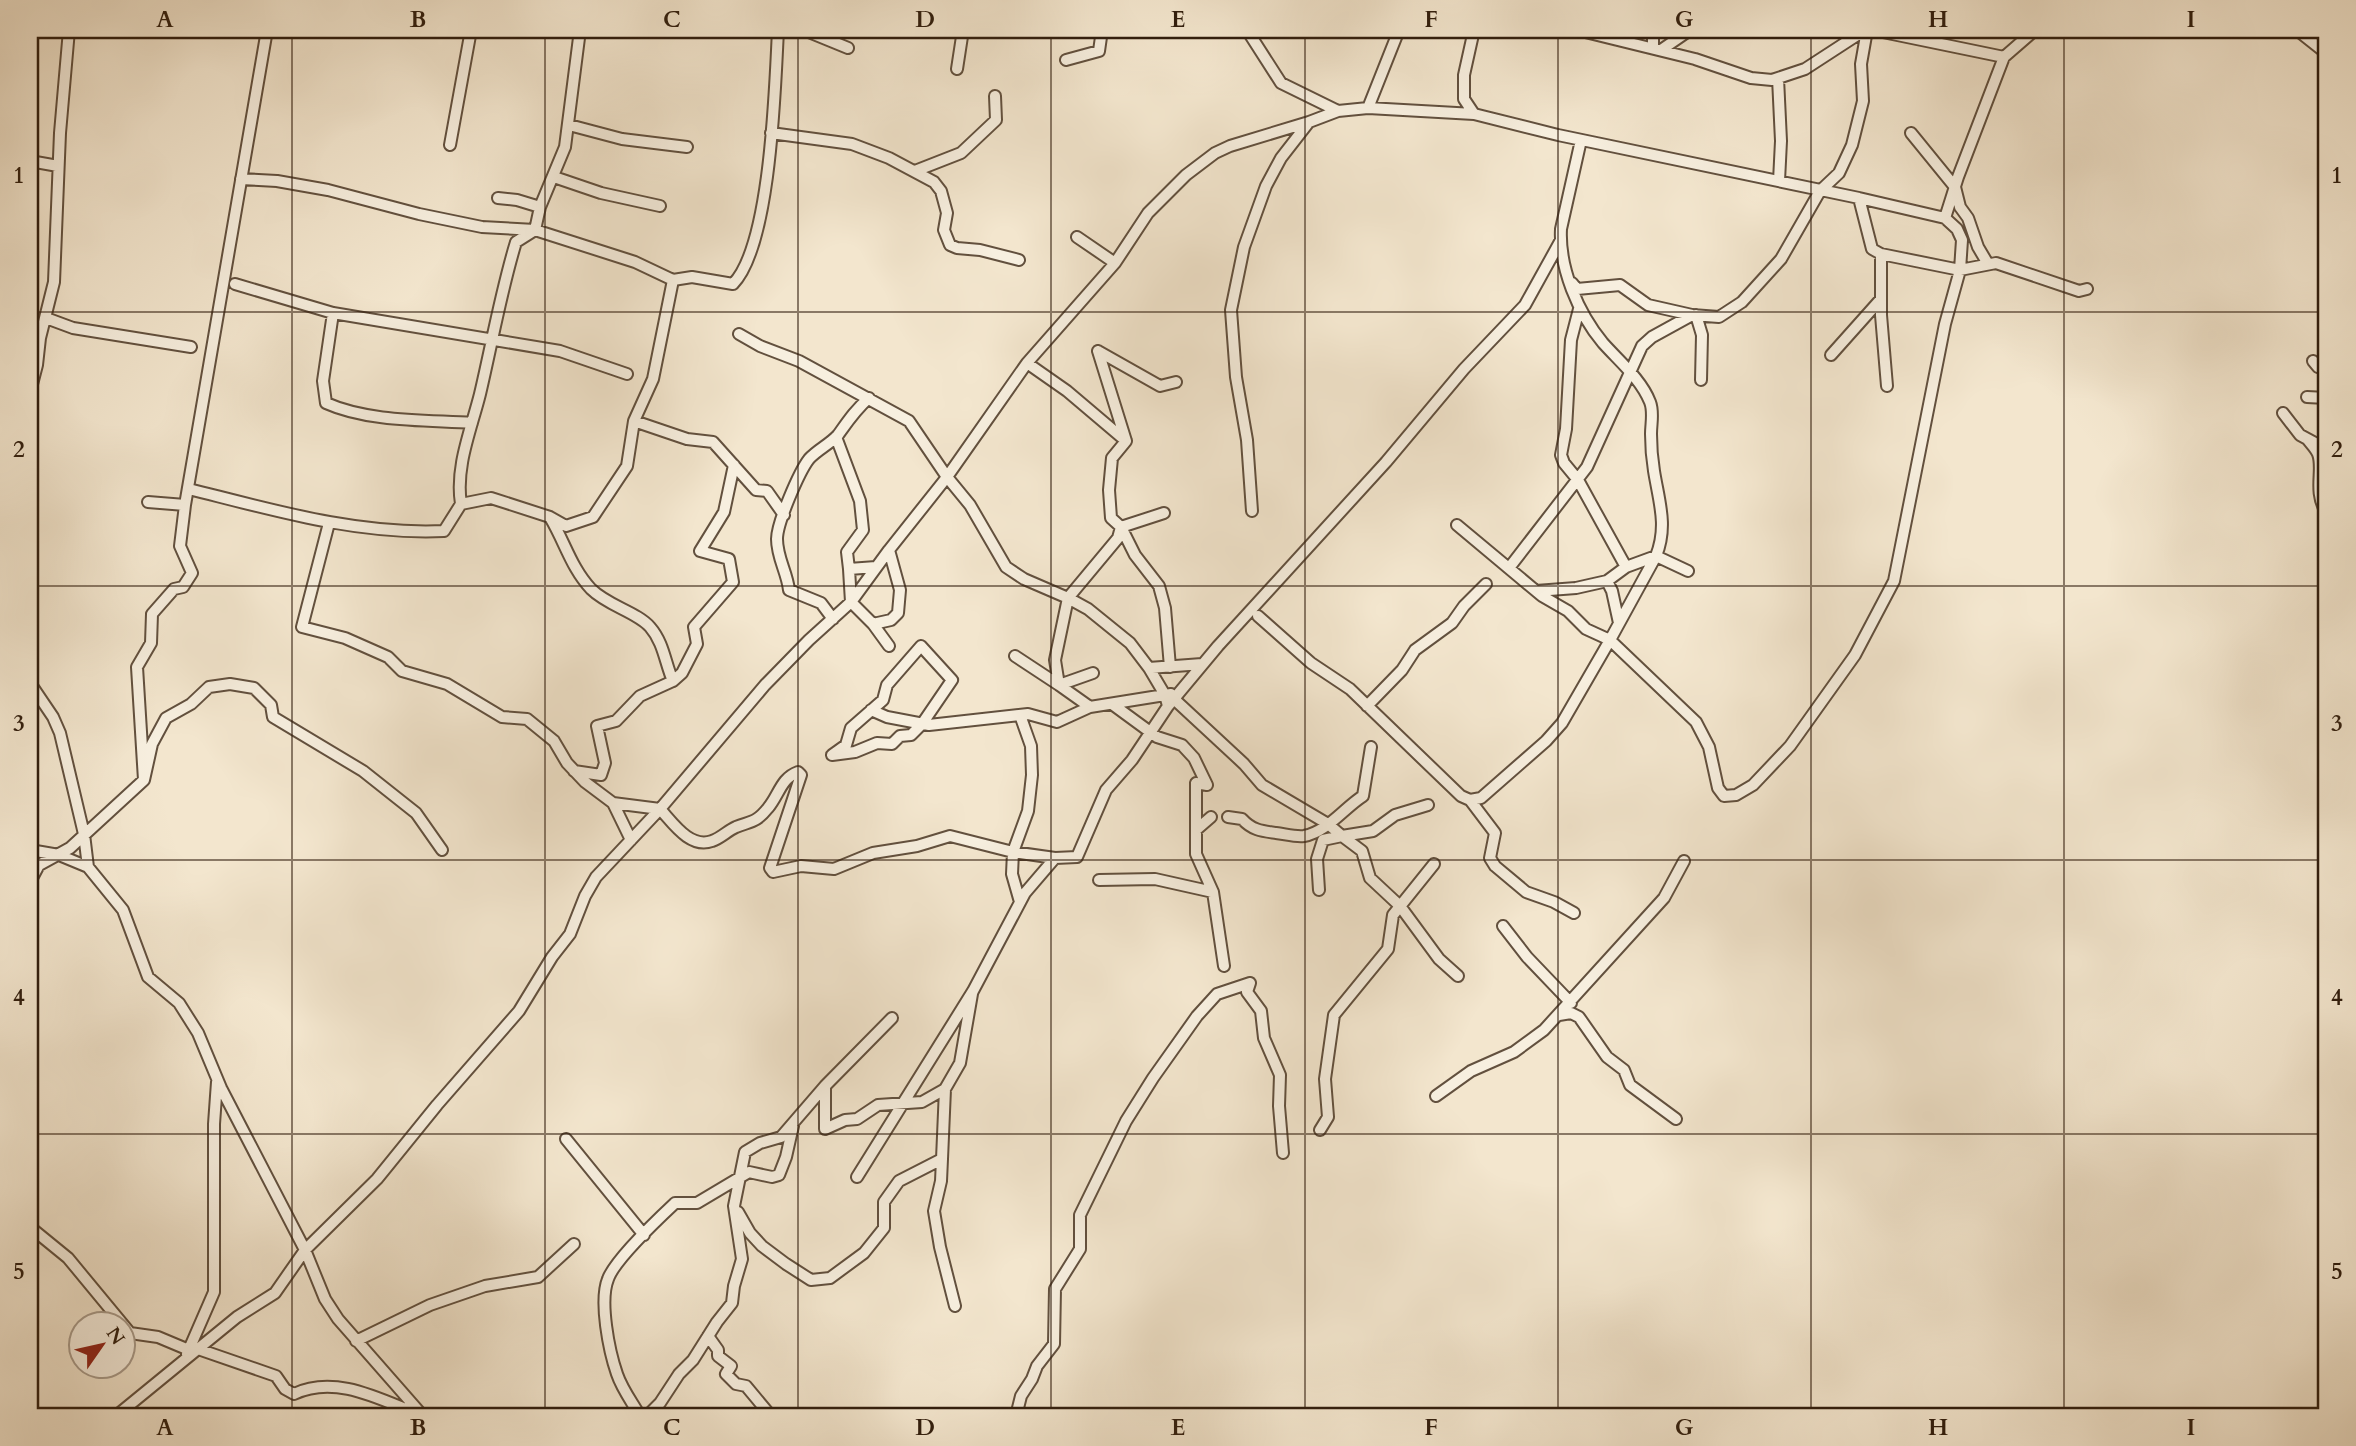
<svg xmlns="http://www.w3.org/2000/svg" width="2356" height="1446" viewBox="0 0 2356 1446" font-family="Cardo,serif">
<style>
.lines{fill:none;stroke-linecap:round;stroke-linejoin:round}
.street-casing{stroke:#62503e;stroke-width:14}
.street{stroke:#f7efdf;stroke-width:10}
.grid{fill:none;stroke:#311e0e;stroke-width:2;stroke-opacity:0.55}
.neatline{fill:none;stroke:#311e0e;stroke-width:2.5}
.grid-label{font-size:23px;text-anchor:middle;font-weight:bold;fill:#311e0e}
</style>
<rect width="100%" height="100%" fill="#f3e6ce"/>
<filter id="stains"><feTurbulence type="fractalNoise" baseFrequency=".00286" numOctaves="4"/><feColorMatrix values="0 0 0 0 .2 0 0 0 0 .09 0 0 0 0 .02 0 0 0 .5 -.17"/></filter>
<radialGradient id="worn" r=".72"><stop offset=".6" stop-color="#630" stop-opacity="0"/><stop offset="1" stop-color="#630" stop-opacity=".3"/></radialGradient>
<g class="lines">
<g class="street-casing">
<path id="street" d="M804 30 848 48
M1247 30 1281 83 1338 111
M1577 30 1695 59 1751 78 1772 80 1805 69 1865 30
M1653 30V48
M1873 30 2004 57
M2297 30 2326 53
M1661 50 1690 30
M1066 60 1099 51 1102 30
M957 69 963 30
M1778 78 1781 141 1779 181
M1368 108 1399 30
M1474 114 1464 99V75L1474 30
M569 125 622 139 687 147
M771 133 852 144 889 158 934 182 941 191 947 213 944 230 950 245 957 248 980 250 1019 260
M1911 133 1955 187 1960 207 1968 218 1978 247 1988 264
M450 145 471 30
M30 161 58 166
M915 171 961 153 996 120 995 96
M554 177 601 193 660 206
M241 179 277 181 328 190 419 214 482 227 535 230 635 262 673 280 692 277 733 284C771 245 775 87 778 30
M498 198 517 200 540 207
M1859 198 1872 249 1881 254 1960 270 1996 263 2079 291 2087 289
M1945 218 1958 177 2004 57 2035 30
M1077 237 1115 263
M1881 254V315L1887 386
M1572 283 1577 289 1620 285 1648 305 1692 315 1719 317 1742 302 1781 259 1820 191 1839 173 1852 145 1863 101 1861 64 1867 30
M235 284 333 313 560 351 627 374
M1579 309 1571 340 1566 429 1561 455 1564 463 1578 480 1626 567 1656 556 1688 571
M333 313 323 381 326 403C368 422 427 420 472 423
M1696 315 1702 335 1701 380
M46 318 73 328 191 347
M739 334 760 346 799 361 909 421 947 477 970 505 1006 567 1024 579 1068 598 1088 609 1130 643 1149 668 1165 695 1168 706
M1098 351 1126 441
M1098 351 1160 386 1176 382
M1831 355 1881 299
M2313 361 2318 367 2326 370
M1027 363 1067 391 1126 441
M30 392 37 365 40 338 54 282 60 133 69 30
M2307 397 2326 398
M2283 413 2300 435 2326 449
M634 421 687 439 713 442 756 490 767 491 784 515
M836 437 860 501 863 530 847 552 849 569
M2308 440C2311 444 2316 449 2318 454 2324 469 2313 491 2326 512
M1126 441 1112 458 1109 490 1111 518 1121 527 1135 555 1159 586 1165 608 1170 667
M189 489C273 510 357 535 444 531L461 504 491 498 550 517 566 526 593 517 627 466 634 421 653 379 673 280
M148 502 185 505
M461 504C455 467 471 430 480 394 492 343 501 291 516 242L535 230 540 207 565 147 580 30
M1252 511 1247 440 1236 377 1231 310 1244 247 1266 186 1281 158 1309 122 1338 111 1368 108 1474 114 1558 135 1859 198 1945 218 1957 229 1962 240 1960 270 1945 324 1894 581 1855 655 1790 746 1753 785 1736 795 1724 796 1718 788 1709 747 1696 722 1610 640 1656 556C1668 526 1659 502 1654 471 1652 459 1651 446 1651 434 1651 423 1654 412 1650 402 1641 379 1619 361 1603 343 1578 313 1559 268 1561 229L1581 140
M551 519C565 543 572 569 591 589 608 606 637 612 650 627 664 643 665 663 673 681
M329 523 302 627 345 638 388 657 402 671 447 684 502 717 527 719 554 741 567 763 585 782 613 803 660 809C673 823 690 849 712 841 721 838 727 831 736 827 751 821 756 823 768 808 779 795 781 778 798 772L801 775 770 868 773 872 801 866 834 869 873 853 917 846 950 836 1013 852 1055 858
M876 567 849 569 851 602 873 624 889 646
M1509 568 1587 467 1642 346 1652 337 1692 315
M1536 591 1576 588 1607 581
M1258 616 1311 663 1350 689 1461 796 1470 800 1481 798 1546 741 1562 723 1610 640 1586 629 1568 611 1542 596 1457 525
M833 619 821 603 789 590C787 572 777 558 777 539 777 523 799 472 809 459 817 450 830 444 838 435 848 421 856 409 869 398
M1619 623 1612 591 1607 581 1626 567
M873 624 891 620 898 613 900 590 889 550
M921 646 952 680 922 724 911 735 900 736 892 744 877 743 855 752 832 755 846 745 851 728 883 700 887 685Z
M1015 656 1059 685 1093 673
M1149 668 1202 664
M30 683 53 717 60 733 84 834 88 867
M1174 699 1244 764 1262 785 1328 824 1342 836 1373 831 1395 815 1428 805
M1112 704 1157 737 1182 745 1194 758 1207 785 1196 783V830
M1367 706 1402 670 1415 650 1452 623 1464 606 1486 584
M1090 707 1059 685 1055 660 1068 598 1118 538 1121 527 1164 513
M871 710 887 717 929 725 1028 714 1057 722 1090 707 1171 694
M574 771 601 775 605 763 597 726 616 721 640 696 673 681 682 673 697 644 694 627 733 582 729 559 700 551 724 512 734 465
M144 780 137 667 151 643 152 614 174 589 183 587 192 573 180 546 185 505 267 30
M1470 800 1495 833 1490 858 1495 866 1526 892 1554 902 1574 913
M613 803 631 840
M1211 817 1196 830V854L1213 892 1224 966
M1228 817 1242 819C1252 830 1261 831 1276 833 1285 834 1295 837 1304 836 1327 832 1344 808 1363 796L1371 747
M30 850 59 855 88 867 123 910 148 977 179 1003 198 1033 221 1088 305 1250 325 1299 338 1319 423 1416
M1099 880 1155 879 1213 892
M30 882 39 865 70 848 144 780 152 744 166 718 191 704 209 687 230 684 254 688 271 705 273 717 363 771 416 813 442 850
M1319 890 1317 859 1323 840 1342 836 1362 851 1370 878 1400 906 1439 959 1458 976
M1020 902 1012 874 1013 852 1028 811 1032 775 1031 746 1020 715
M1503 926 1527 957 1571 1003
M1250 983 1247 992 1261 1011 1264 1038 1280 1075 1279 1106 1283 1153
M1559 1015 1571 1013 1579 1017 1607 1057 1624 1070 1630 1085 1676 1119
M825 1086V1129L845 1120 857 1119 878 1105 922 1102 945 1089 960 1063 972 994
M1436 1096 1471 1071 1514 1052 1544 1030 1664 898 1684 861
M1320 1130 1328 1117 1325 1079 1334 1015 1388 949 1393 915 1434 864
M566 1139 644 1235
M942 1159 941 1181 934 1211 940 1247 955 1306
M857 1177 973 991 1025 893 1055 858 1077 857 1106 790 1132 760 1168 706 1218 646 1386 462 1464 369 1525 305 1561 240
M738 1212 750 1233 762 1246 786 1264 811 1280 830 1278 864 1253 884 1228V1202L899 1181 942 1159 945 1089
M30 1227 68 1258 130 1333 158 1337 189 1350 198 1349 276 1376 285 1389 294 1394C336 1374 381 1400 420 1415
M708 1336 718 1350V1356L731 1366 726 1374 736 1384 746 1386 771 1416
M356 1341 430 1305 485 1286 538 1277 574 1244
M187 1354 214 1292V1124L217 1082
M116 1416 237 1317 275 1293 305 1250 377 1179 437 1105 519 1011 552 957 570 934 585 896 596 877 660 809 765 685 809 640 851 602 889 550 947 477 1027 363 1115 263 1148 213 1186 175 1215 153 1230 146 1309 122
M640 1416C632 1402 622 1389 617 1374 609 1351 599 1301 608 1279 615 1259 659 1218 675 1203H697L749 1172 772 1177 779 1175 786 1157 793 1126
M647 1416 660 1403 679 1374 693 1360 717 1322 732 1303 734 1286 742 1259 734 1206 745 1152 760 1143 781 1137 825 1086 892 1018
M1016 1416 1021 1396 1032 1379 1037 1366 1054 1344 1055 1289 1080 1249V1215L1126 1121 1153 1078 1197 1016 1217 994 1250 983"/>
</g>
<use href="#street" class="street"/>
</g>
<path class="grid" d="M292 30V1416M545 30V1416M798 30V1416M1051 30V1416M1305 30V1416M1558 30V1416M1811 30V1416M2064 30V1416M30 312H2326M30 586H2326M30 860H2326M30 1134H2326"/>
<rect width="2356" height="1446" fill="none" stroke="#f3e6ce" stroke-width="77"/>
<g transform="translate(102 1345) rotate(56)"><circle r="33" fill="#f7efdf" stroke="#a89b8b" stroke-width="2"/>
<path d="M0-5L12 26L0 18L-12 26Z" fill="#8f2418"/>
<text y="-10" font-size="19" font-weight="bold" text-anchor="middle" fill="#311e0e">N</text>
</g>
<rect x="38" y="38" width="2280" height="1370" class="neatline"/>
<g class="grid-label">
<text x="165" y="27">A</text>
<text x="418" y="27">B</text>
<text x="672" y="27">C</text>
<text x="925" y="27">D</text>
<text x="1178" y="27">E</text>
<text x="1431" y="27">F</text>
<text x="1684" y="27">G</text>
<text x="1938" y="27">H</text>
<text x="2191" y="27">I</text>
<text x="19" y="183">1</text>
<text x="2337" y="183">1</text>
<text x="19" y="457">2</text>
<text x="2337" y="457">2</text>
<text x="19" y="731">3</text>
<text x="2337" y="731">3</text>
<text x="19" y="1005">4</text>
<text x="2337" y="1005">4</text>
<text x="19" y="1279">5</text>
<text x="2337" y="1279">5</text>
<text x="165" y="1435">A</text>
<text x="418" y="1435">B</text>
<text x="672" y="1435">C</text>
<text x="925" y="1435">D</text>
<text x="1178" y="1435">E</text>
<text x="1431" y="1435">F</text>
<text x="1684" y="1435">G</text>
<text x="1938" y="1435">H</text>
<text x="2191" y="1435">I</text>
</g>
<rect width="100%" height="100%" filter="url(#stains)"/>
<rect width="100%" height="100%" fill="url(#worn)"/>
</svg>
